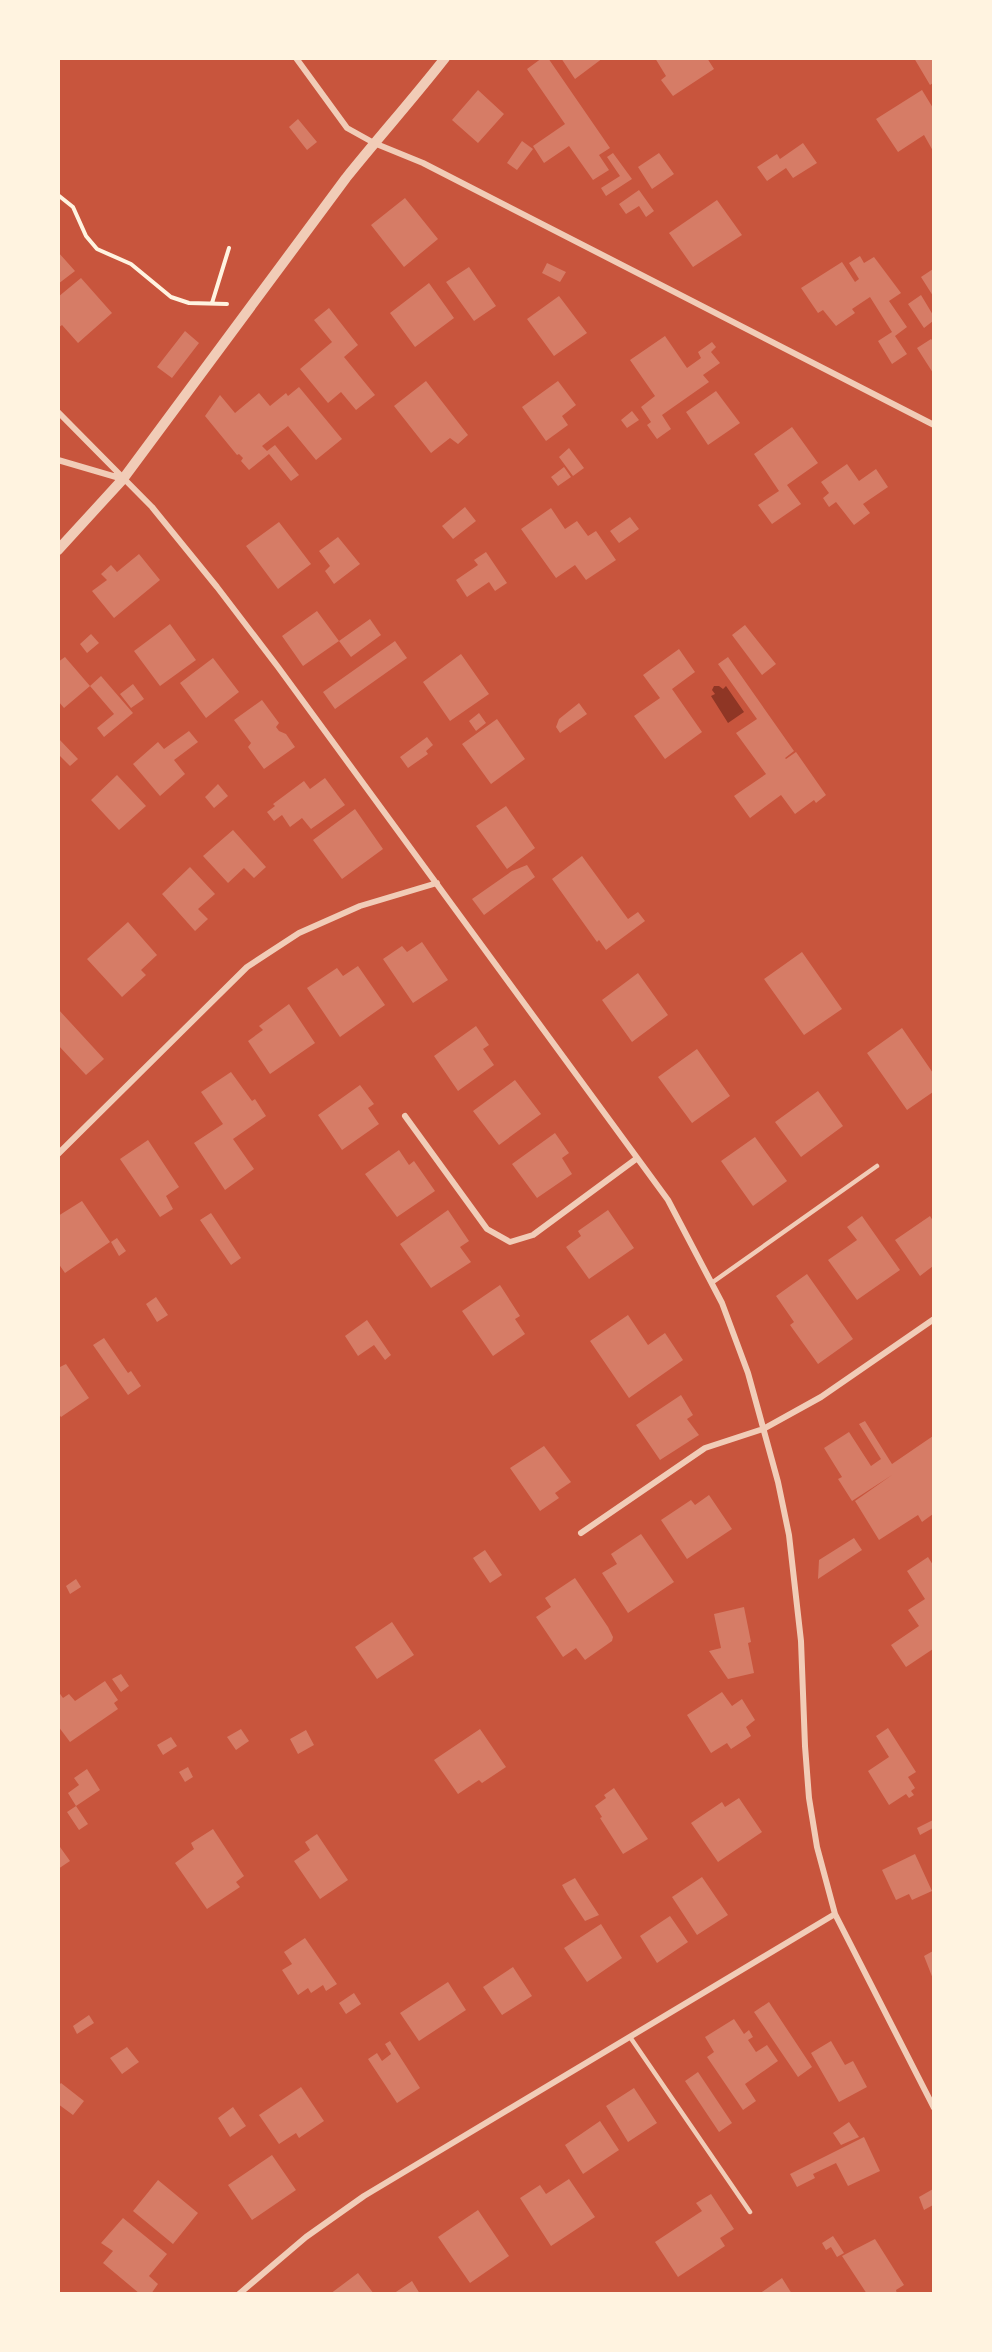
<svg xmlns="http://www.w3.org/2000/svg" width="992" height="2352" viewBox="0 0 992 2352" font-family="'Roboto Condensed',sans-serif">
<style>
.water{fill:#8f3625}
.building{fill:#d67c66}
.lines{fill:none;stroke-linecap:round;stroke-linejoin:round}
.path{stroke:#fff3e0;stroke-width:4}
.service{stroke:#f1ccb7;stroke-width:4.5}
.minor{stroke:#f1ccb7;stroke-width:6}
.tertiary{stroke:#f1ccb7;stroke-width:10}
</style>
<rect width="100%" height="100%" fill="#c8553d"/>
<path class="water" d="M714 686H719L723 689 726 686 744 712 728 723 711 696 715 694 712 690Z"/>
<path class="building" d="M542 58H548L610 148 599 155 609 170 593 180 569 146 544 163 533 146 565 124 527 69Z
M561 58H603L575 79Z
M655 58H707L714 69 673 96 661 80 666 76Z
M914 58H933V83L930 85Z
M478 90 504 114 478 143 452 120Z
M922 90 933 108V151L924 135 898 152 876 119Z
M298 119 317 142 307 150 289 127Z
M522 141 533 149 517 170 507 163Z
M803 143 817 163 793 178 786 168 767 181 757 167 777 154 780 159Z
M613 153 632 179 606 196 601 188 620 176 607 157Z
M659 153 674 174 652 189 638 167Z
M639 190 654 211 646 217 639 206 626 214 619 204Z
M405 198 438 239 404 267 371 225Z
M717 200 742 235 693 267 669 233Z
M58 252 75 271 58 284Z
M860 256 864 263 874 257 901 293 889 301 907 327 895 336 907 354 892 364 878 341 892 332 870 297 852 309 855 313 836 326 823 310 818 313 801 288 842 262 855 282 859 279 849 263Z
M547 263 566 272 560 282 542 273Z
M469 267 496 306 474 321 446 282Z
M933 269V296L921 277Z
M81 278 112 313 78 343 62 325 58 328V297Z
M429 283 454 318 415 347 390 313Z
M921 295 933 315V321L924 328 908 304Z
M559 296 587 333 554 356 527 319Z
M329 308 358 345 344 357 375 395 356 410 341 392 328 403 300 369 332 342 314 320Z
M185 331 199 343 172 378 157 367Z
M665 336 687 368 701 358 698 352 712 342 716 347 711 352 720 363 703 375 709 382 662 415 671 429 657 439 647 425 651 422 641 407 655 396 630 360Z
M931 339 933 341V373L917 348Z
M426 381 468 435 458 444 450 438 431 453 394 406Z
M558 381 576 405 562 416 568 425 546 441 522 407Z
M299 387 342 439 316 460 288 426 262 446 267 451 275 445 299 475 291 481 269 454 249 470 241 461 243 458 239 454 237 455 205 416 220 395 235 413 259 393 270 406 286 393 288 396Z
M716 391 740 423 708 445 686 412Z
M632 411 639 420 627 428 621 420Z
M792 427 818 463 787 485 801 504 772 524 758 505 779 491 754 454Z
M569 448 584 468 573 476 559 457Z
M847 464 859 481 876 469 888 487 863 504 870 513 854 525 836 502 829 507 823 498 829 493 821 482Z
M564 467 571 477 558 486 551 477Z
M465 507 476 521 453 539 442 526Z
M551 508 565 529 577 521 588 536 596 531 616 560 586 580 575 565 556 578 521 529Z
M630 517 639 529 619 543 610 531Z
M279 522 311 564 278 589 246 546Z
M338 537 360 564 334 584 325 571 330 566 319 551Z
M486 552 507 583 495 591 489 582 467 597 456 580 478 565 474 560Z
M139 554 160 580 114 618 92 591 107 580 101 574 111 565 117 572Z
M317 611 339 641 303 666 282 636Z
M370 619 381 635 351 657 339 641Z
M170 624 196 660 160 686 134 651Z
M745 625 776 664 762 675 732 635Z
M91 634 99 643 87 653 80 644Z
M395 641 407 658 335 709 323 692Z
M679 649 695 672 672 689 702 732 665 759 634 716 660 698 643 675Z
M461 654 489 694 450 721 423 682Z
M65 657 90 686 64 708 58 701V662Z
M728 657 794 751 785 758 786 759 796 752 826 795 816 803 814 800 795 814 781 795 750 818 734 796 766 774 736 733 757 719 718 664Z
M213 658 239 692 206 718 180 683Z
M101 676 133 713 104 737 97 728 114 714 90 686Z
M133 684 144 699 131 708 120 694Z
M262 700 279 723 276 727 279 731 286 734 295 747 264 769 248 747 251 743 234 720Z
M579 703 587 714 560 733 556 727 559 719Z
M479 713 486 723 476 731 469 721Z
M497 719 525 759 491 784 462 744Z
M189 731 198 742 174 760 185 774 160 796 133 764 158 742 164 749Z
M427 737 433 745 426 751 428 754 408 768 400 757Z
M58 738 78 759 70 766 58 754Z
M117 775 146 806 119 830 91 800Z
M325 778 345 805 311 829 302 818 290 827 282 815 274 821 267 812 275 806 273 804 304 781 310 789Z
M218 784 228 796 214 808 205 797Z
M506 806 535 848 507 869 476 826Z
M355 809 383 849 342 879 313 840Z
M233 830 266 867 254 878 244 868 228 883 203 856Z
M582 856 628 919 638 912 645 921 606 950 599 940 597 942 552 879Z
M527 865 535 877 484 915 472 899 512 871Z
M190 867 215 894 198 909 208 919 195 931 162 894Z
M128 922 157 955 141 970 146 975 122 997 87 959Z
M422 942 448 980 413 1003 383 959 402 946 407 952Z
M802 952 842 1009 804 1035 764 979Z
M358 966 385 1005 340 1037 307 988 337 968 343 976Z
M638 973 668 1015 632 1042 602 1000Z
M289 1004 315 1043 270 1074 248 1041 263 1030 259 1026Z
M58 1009 104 1059 86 1075 58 1045Z
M476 1026 489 1045 483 1049 494 1065 458 1091 434 1056Z
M902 1028 933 1073V1092L907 1110 867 1053Z
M697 1049 730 1096 692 1123 658 1077Z
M231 1072 252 1101 255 1099 266 1116 233 1139 254 1169 225 1190 194 1143 223 1124 201 1092Z
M515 1080 541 1114 499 1145 473 1111Z
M360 1085 374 1104 368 1108 379 1124 342 1150 318 1115Z
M818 1091 843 1126 801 1157 775 1122Z
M555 1133 569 1153 562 1158 572 1174 537 1198 512 1164Z
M755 1137 787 1181 753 1206 721 1161Z
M148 1140 179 1187 166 1196 173 1209 160 1217 120 1159Z
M399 1150 409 1165 414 1161 435 1191 397 1217 365 1174Z
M82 1201 110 1242 65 1273 58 1263V1216Z
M448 1210 469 1241 460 1247 471 1262 431 1288 400 1244Z
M608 1210 634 1248 589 1279 566 1247 581 1236 578 1231Z
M211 1213 241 1258 231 1265 200 1220Z
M862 1216 900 1270 857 1300 828 1260 857 1240 847 1227Z
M930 1216 933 1221V1266L920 1276 895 1240Z
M117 1238 126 1251 119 1256 111 1242Z
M807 1274 853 1339 818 1364 790 1325 794 1322 776 1296Z
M500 1285 520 1316 515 1319 525 1334 493 1356 462 1311Z
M156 1297 168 1315 157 1322 146 1304Z
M628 1315 648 1345 665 1333 683 1360 629 1398 590 1341Z
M367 1320 391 1355 385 1360 374 1345 358 1356 345 1336Z
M104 1338 128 1373 131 1371 141 1386 128 1395 93 1345Z
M66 1364 89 1398 61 1417 58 1413V1368Z
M681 1395 693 1415 687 1419 699 1435 660 1460 636 1425Z
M865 1421 892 1464 933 1436V1514L922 1522 918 1515 879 1540 855 1501 892 1475 852 1501 838 1479 842 1477 824 1448 849 1432 871 1466 881 1459 859 1424Z
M544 1446 571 1482 555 1493 559 1498 540 1511 510 1468Z
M709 1495 732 1529 687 1559 661 1520 691 1500 695 1505Z
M641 1534 674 1582 628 1613 602 1573 617 1564 611 1554Z
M854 1538 862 1550 818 1579 819 1560Z
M485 1550 502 1575 490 1583 473 1558Z
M928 1557 933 1565V1649L906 1667 891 1645 919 1626 908 1610 925 1599 907 1571Z
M575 1578 608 1627 613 1637 612 1641 585 1660 576 1648 563 1657 536 1617 551 1607 545 1598Z
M76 1579 81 1587 70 1594 66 1586Z
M744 1607 751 1642 748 1643 754 1673 728 1679 709 1651 721 1648 714 1614Z
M392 1622 414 1655 377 1679 355 1647Z
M121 1674 129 1686 121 1692 112 1679Z
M105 1681 118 1700 114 1703 118 1709 70 1742 58 1726V1691L63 1698 69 1694 75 1701Z
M722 1692 732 1706 742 1699 755 1720 746 1727 751 1736 731 1749 727 1743 711 1753 687 1715Z
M888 1728 916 1772 908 1777 915 1788 911 1791 914 1795 909 1798 906 1794 889 1805 868 1771 889 1757 876 1736Z
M241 1729 249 1741 236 1750 227 1737Z
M480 1729 506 1767 482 1783 479 1780 458 1794 434 1760Z
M306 1730 314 1745 298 1754 290 1739Z
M171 1737 177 1746 163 1755 157 1745Z
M188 1767 193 1777 185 1782 179 1772Z
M87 1769 100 1790 76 1806 88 1824 79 1830 67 1812 76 1806 68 1793 79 1785 74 1778Z
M614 1788 648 1839 623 1854 600 1818 602 1817 595 1806 606 1798 604 1795Z
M739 1798 762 1832 718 1862 691 1823 722 1802 725 1807Z
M933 1820V1828L920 1835 917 1828Z
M213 1829 244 1876 236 1882 240 1887 207 1909 175 1863 194 1849 191 1843Z
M317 1834 348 1880 320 1899 294 1861 310 1850 305 1842Z
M60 1847 70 1861 58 1869V1848Z
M915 1854 932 1891 912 1900 909 1894 896 1900 882 1870Z
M702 1877 728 1915 697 1935 672 1897Z
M575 1878 580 1886 599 1915 585 1921 567 1894 562 1885Z
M670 1916 688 1942 657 1963 640 1936Z
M601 1924 622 1958 587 1982 564 1948Z
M305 1938 337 1984 326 1991 323 1985 311 1993 308 1988 298 1995 282 1970 292 1964 284 1952Z
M933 1951V1979L924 1956Z
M513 1967 532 1996 502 2015 483 1987Z
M448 1982 466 2010 419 2041 400 2013Z
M354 1993 361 2004 346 2014 339 2003Z
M769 2002 812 2067 798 2077 754 2012Z
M89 2015 94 2023 77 2034 73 2026Z
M734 2019 744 2034 749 2030 753 2037 748 2040 756 2052 767 2045 778 2061 745 2084 756 2101 743 2110 707 2057 714 2052 705 2037Z
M390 2041 420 2088 397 2103 368 2059 377 2053 382 2061 391 2054 385 2044Z
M831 2041 845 2065 853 2061 867 2087 839 2102 811 2053Z
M127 2047 139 2062 122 2074 110 2058Z
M698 2072 732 2123 719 2132 685 2081Z
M61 2083 84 2101 73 2115 58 2104V2086Z
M301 2087 324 2121 299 2138 296 2133 279 2144 259 2115Z
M634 2088 657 2123 628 2142 606 2106Z
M233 2107 246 2126 230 2137 218 2118Z
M600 2121 619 2150 583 2174 565 2145Z
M849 2122 859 2137 841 2145 833 2133Z
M864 2137 880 2171 848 2186 836 2163 813 2174 815 2178 797 2187 790 2174Z
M272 2155 296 2190 252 2220 228 2185Z
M569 2179 595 2217 551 2246 520 2198 540 2185 546 2194Z
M158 2180 198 2213 173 2244 133 2211Z
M933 2189V2205L924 2210 919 2197Z
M711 2194 734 2229 720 2238 725 2246 678 2277 655 2242 702 2211 696 2203Z
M478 2210 509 2256 470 2283 438 2237Z
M123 2218 167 2254 149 2276 158 2284 151 2294H140L103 2263 113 2251 101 2243Z
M833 2236 844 2253 837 2257 831 2247 826 2250 822 2243Z
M875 2239 904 2285 896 2290 897 2294H867L842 2256Z
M358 2273 374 2294H330Z
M782 2278 792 2294H759Z
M412 2281 420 2294H393Z"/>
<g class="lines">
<path class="path" d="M58 195 73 207 86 236 97 249 131 264 171 297 189 303 227 304
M212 303 229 248"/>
<path class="service" d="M713 1282 877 1166
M630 2037 750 2212"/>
<path class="minor" d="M296 58 347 128 374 143 423 163 934 425
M58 412 152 507 217 587 278 667 668 1200 722 1303 748 1373 778 1482 789 1535 801 1641 805 1746 809 1798 817 1847 835 1914 934 2108
M58 460 123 479
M405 1116 487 1229 510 1242 533 1235 636 1159
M58 1154 247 967 299 933 360 906 437 883
M581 1533 705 1448 763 1429 821 1397 934 1319
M239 2294 306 2237 364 2196 835 1914"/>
<path class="tertiary" d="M58 550 123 479 346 178C378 138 413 99 445 58"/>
</g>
<rect width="992" height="2352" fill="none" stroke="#fff3e0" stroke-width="120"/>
</svg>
